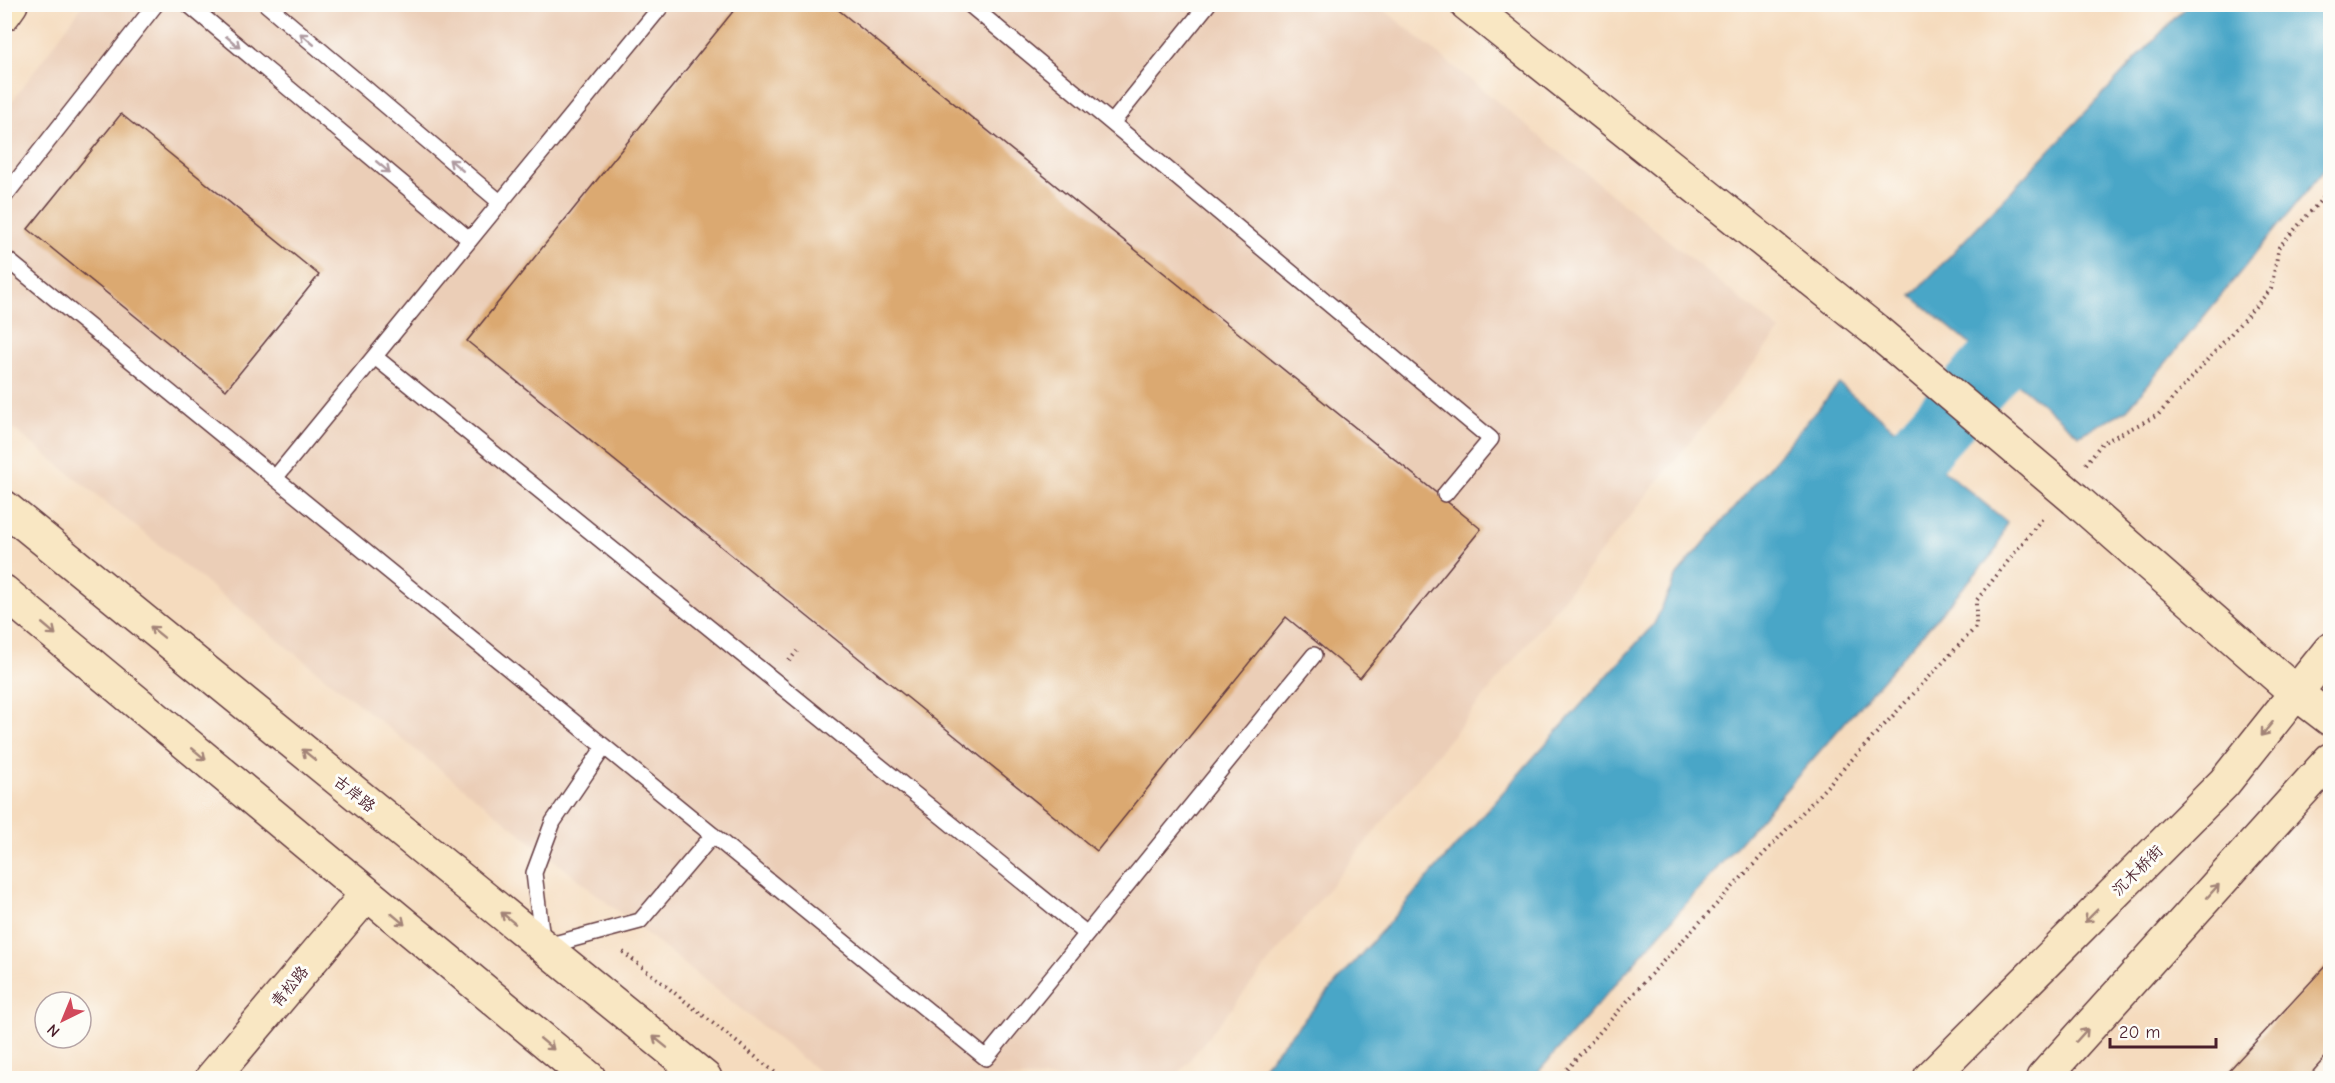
<svg xmlns="http://www.w3.org/2000/svg" width="2335" height="1083" viewBox="0 0 2335 1083" font-family="'Comic Neue','LXGW WenKai TC',sans-serif">
<style>
.built{fill:#ebceb7}
.water{fill:#48a6c7;stroke:#496279;stroke-width:1.5}
.lines{fill:none;stroke-linecap:round;stroke-linejoin:round}
.river{stroke:#48a6c7;stroke-width:63}
.building{fill:#dba971}
.lane-casing{stroke:#643b41;stroke-width:18}
.secondary-casing{stroke:#643b41;stroke-width:36}
.path{stroke:#643b41;stroke-width:4;stroke-dasharray:1.5 4.5;stroke-linecap:butt}
.lane{stroke:#fff;stroke-width:15}
.secondary{stroke:#f9e7c3;stroke-width:33}
.secondary-bridge-casing{stroke:#643b41;stroke-width:36;stroke-linecap:butt}
.secondary-bridge{stroke:#f9e7c3;stroke-width:33}
.oneway{stroke:#ae9aa0}
.oneway2{stroke:#a28377}
.labels{text-anchor:middle;stroke-width:6;stroke-linejoin:round;paint-order:stroke}
.street-label{font-size:16px;fill:#4a1f2b;stroke:#fdfcf7}
</style>
<rect width="100%" height="100%" fill="#fdfcf7"/>
<filter id="ink" filterUnits="userSpaceOnUse"><feTurbulence type="fractalNoise" baseFrequency=".0167" numOctaves="2"/><feDisplacementMap in="SourceGraphic" scale="12" xChannelSelector="R" yChannelSelector="G"/><feConvolveMatrix kernelMatrix="1 2 1 2 8 2 1 2 1" color-interpolation-filters="sRGB"/></filter>
<filter id="wash" filterUnits="userSpaceOnUse"><feTurbulence type="fractalNoise" baseFrequency=".008" numOctaves="4" result="noise"/><feDisplacementMap in="SourceGraphic" scale="24" xChannelSelector="R" yChannelSelector="G"/><feGaussianBlur stdDeviation="1.35" result="paint"/><feColorMatrix in="noise" values="0 0 0 0 0 0 0 0 0 0 0 0 0 0 0 0 0 1.4 0 .05"/><feComposite in="paint" operator="in"/></filter>
<g filter="url(#wash)">
<rect width="100%" height="100%" fill="#f5dbbe"/>
<path class="built" d="M83 5H1378L1780 331 1175 1078H827L5 422V111Z"/>
<path class="water" d="M2188 4 2330 5V163L2127 410 2079 435 1912 296Z
M1839 384 2007 522 1997 549 1533 1078H1253L1532 759 1654 624 1677 575Z"/>
<g class="lines">
<path class="river" d="M1860 515 2051 301"/>
</g>
<g id="blocks">
<path class="building" d="M739 4H831L1481 529 1360 678 1286 617 1097 851 467 341Z
M121 114 319 275 226 390 28 229Z
M2330 961V1052L2307 1078H2222Z"/>
</g>
</g>
<g filter="url(#ink)">
<use href="#blocks" fill-opacity="0" stroke="#643b41" stroke-width="1.5"/>
<g class="lines">
<g class="lane-casing">
<path id="lane" d="M188 4 470 240
M266 4 501 203
M969 4 1491 439 1445 494
M1112 123 1208 4
M4 197 156 4
M4 257 986 1058 1314 655
M375 357 1087 934
M275 478 663 4
M604 747 553 822 534 873 543 947 640 921 713 835"/>
</g>
<g class="secondary-casing">
<path id="secondary" d="M1467 4 1875 330
M4 14 11 4
M2075 499 2296 693 2330 719
M4 507 705 1078
M4 592 589 1078
M212 1078 367 894
M1930 1078 2224 783 2330 650
M2043 1078 2330 760"/>
</g>
<path class="path" d="M2086 464 2102 443 2158 415 2271 289 2279 247 2330 190
M789 661 797 651
M623 952 782 1078
M1559 1078 1654 971 1976 627V601L2044 516"/>
<use href="#lane" class="lane"/>
<use href="#secondary" class="secondary"/>
<g class="secondary-bridge-casing">
<path id="secondary-bridge" d="M1875 330 2075 499"/>
</g>
<use href="#secondary-bridge" class="secondary-bridge"/>
</g>
<defs><path id="oneway-shaft" d="M-6 0H5M1.5-3L5.5 0L1.5 3" fill="none" stroke-width="1.6" stroke-linecap="round" stroke-linejoin="round" transform="scale(1.5)"/></defs>
<g class="oneway">
<use href="#oneway-shaft" transform="translate(307 39) rotate(-140)"/>
<use href="#oneway-shaft" transform="translate(233 42) rotate(40)"/>
<use href="#oneway-shaft" transform="translate(456 165) rotate(-140)"/>
<use href="#oneway-shaft" transform="translate(383 167) rotate(40)"/>
</g>
<g class="oneway2">
<use href="#oneway-shaft" transform="translate(49 629) rotate(40)"/>
<use href="#oneway-shaft" transform="translate(157 632) rotate(-141)"/>
<use href="#oneway-shaft" transform="translate(2267 729) rotate(129)"/>
<use href="#oneway-shaft" transform="translate(199 754) rotate(40)"/>
<use href="#oneway-shaft" transform="translate(309 755) rotate(-141)"/>
<use href="#oneway-shaft" transform="translate(2213 891) rotate(-48)"/>
<use href="#oneway-shaft" transform="translate(2091 916) rotate(135)"/>
<use href="#oneway-shaft" transform="translate(508 918) rotate(-141)"/>
<use href="#oneway-shaft" transform="translate(398 919) rotate(40)"/>
<use href="#oneway-shaft" transform="translate(2082 1035) rotate(-48)"/>
<use href="#oneway-shaft" transform="translate(660 1042) rotate(-141)"/>
<use href="#oneway-shaft" transform="translate(547 1044) rotate(40)"/>
</g>
</g>
<g class="labels">
<g class="street-label">
<text transform="translate(355 793) rotate(39)" y="6">古岸路</text>
<text transform="translate(2137 870) rotate(-45)" y="6">沉木桥街</text>
<text transform="translate(289 986) rotate(-50)" y="6">青松路</text>
</g>
</g>
<rect width="2335" height="1083" fill="none" stroke="#fdfcf7" stroke-width="24"/>
<g transform="translate(63 1020) rotate(223)"><circle r="28" fill="#fdfcf7" stroke="#b5a4a5" stroke-width="1.5"/>
<path d="M0-4.5L10 22L0 15L-10 22Z" fill="#d1495b"/>
<text y="-9" font-size="16" font-weight="bold" text-anchor="middle" fill="#4a1f2b">N</text>
</g>
<path d="M2110 1038v9h106v-9" fill="none" stroke="#4a1f2b" stroke-width="3"/>
<text x="2119" y="1038" font-size="18" fill="#4a1f2b" stroke="#fdfcf7" stroke-width="4.5" paint-order="stroke">20 m</text>
</svg>
